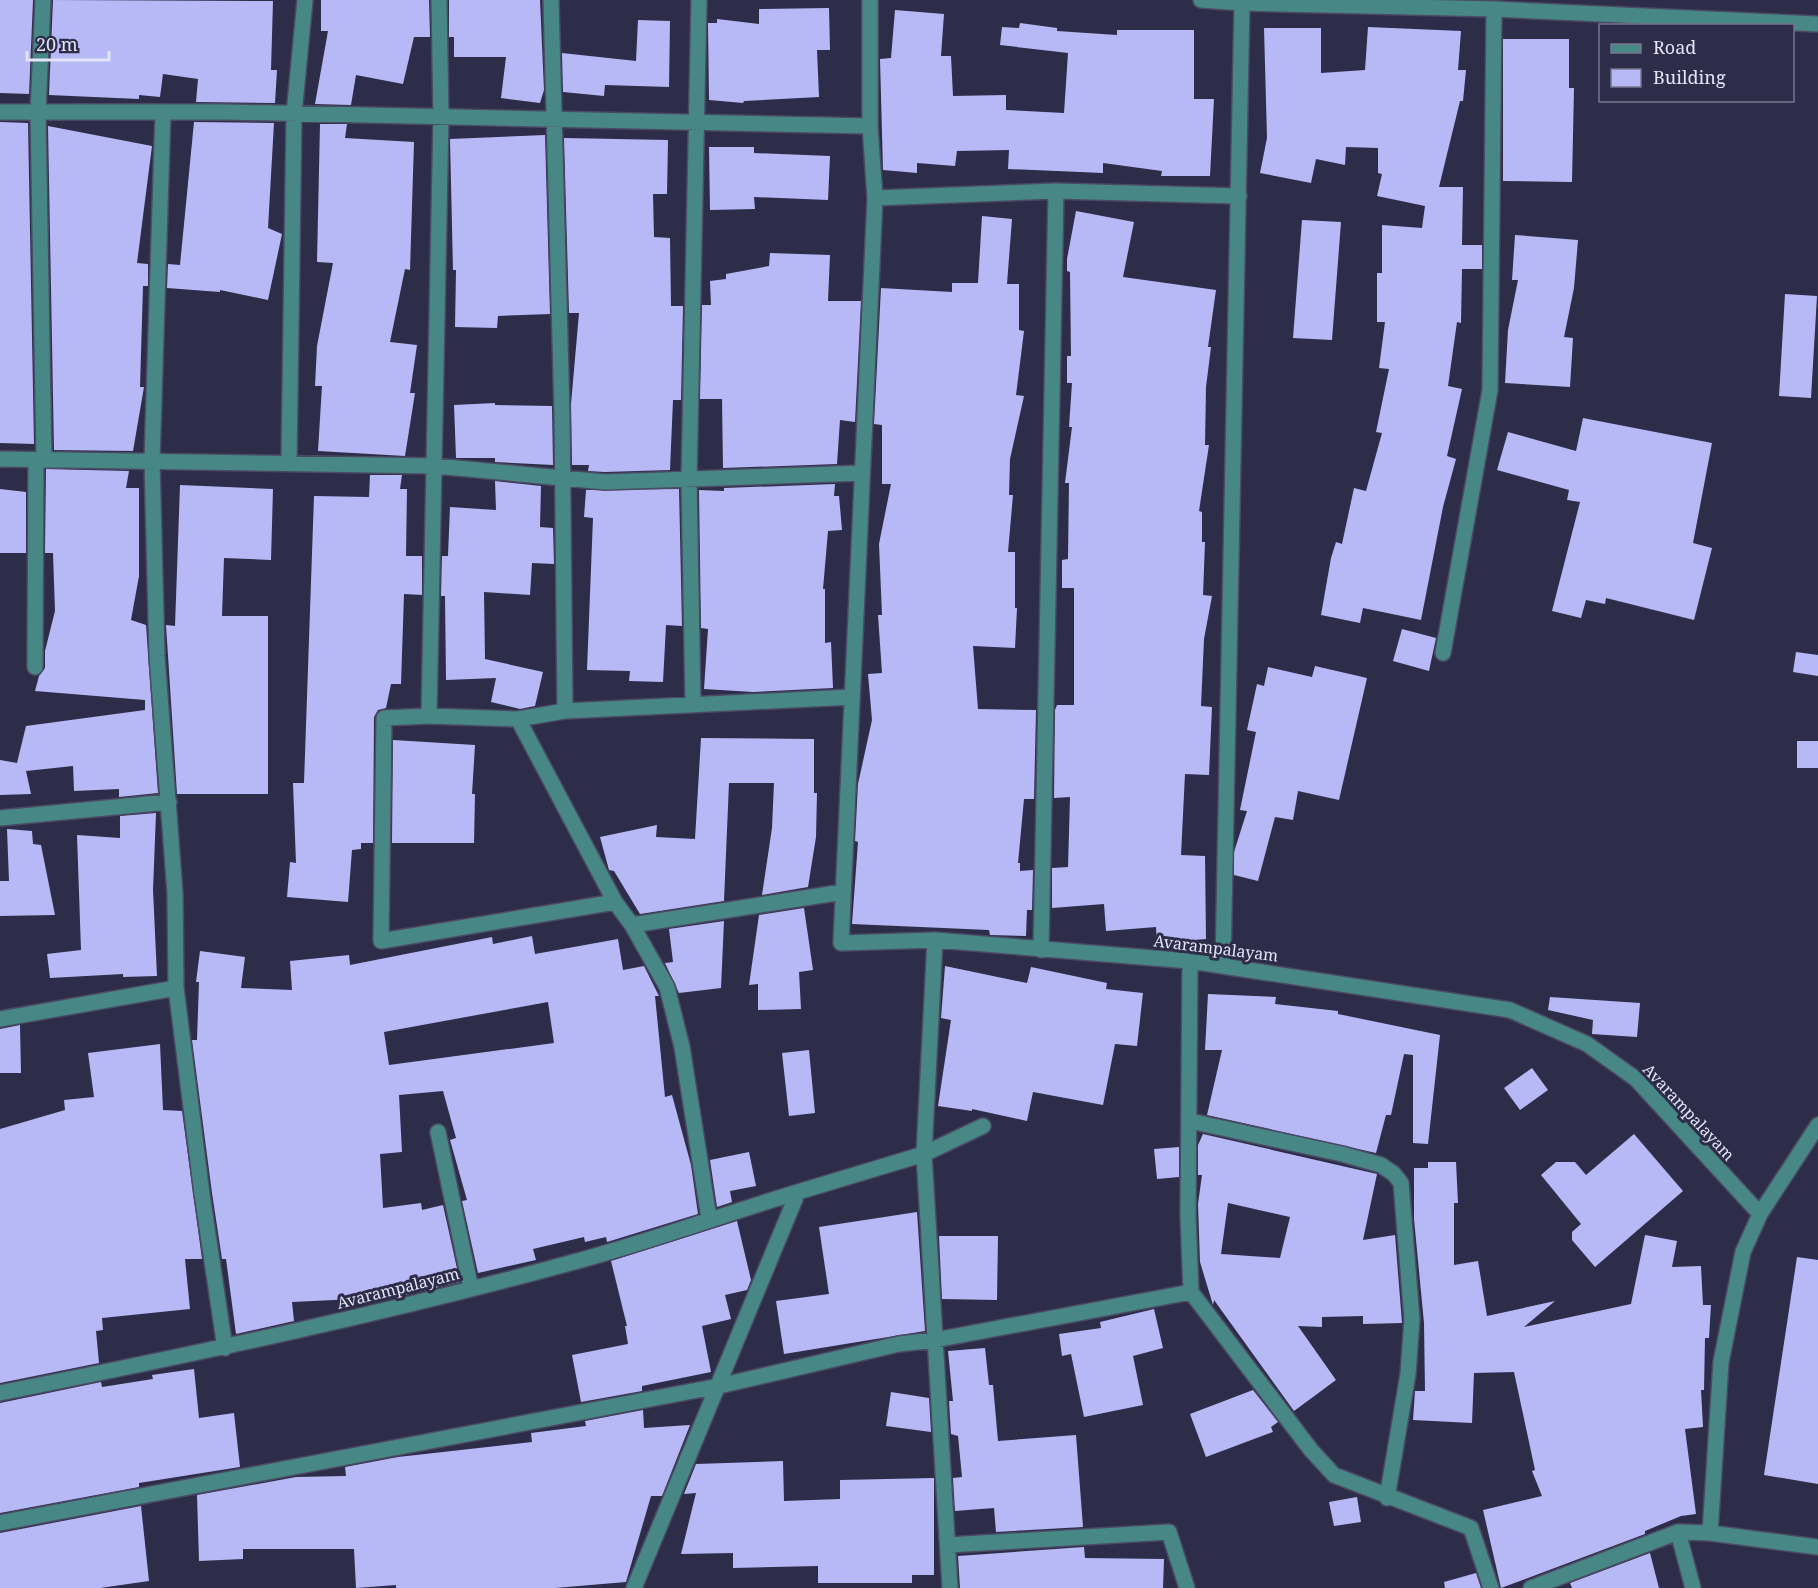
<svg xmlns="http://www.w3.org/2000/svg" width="1818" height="1588" viewBox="0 0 1818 1588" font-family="'Noto Serif',serif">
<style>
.building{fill:#b7b9f6;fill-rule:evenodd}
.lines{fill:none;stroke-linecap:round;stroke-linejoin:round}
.minor-casing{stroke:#4a4a65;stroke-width:18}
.minor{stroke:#478785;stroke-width:15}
.labels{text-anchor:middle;stroke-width:6;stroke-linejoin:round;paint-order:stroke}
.street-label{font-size:16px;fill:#e3e4f7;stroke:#2d2d49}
</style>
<rect width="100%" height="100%" fill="#2d2d49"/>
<path class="building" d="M0 0H33L29 94 0 93Z
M53 0 273 1 271 70H277L275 103 196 102 198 79 163 74 160 97 139 95V99L49 95Z
M321 0H429L430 37H414L403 84 356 75 351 105 315 104 328 31H321Z
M449 0H540L544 90 540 103 501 98 506 57H454V37H449Z
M829 8 830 50H817L819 97 744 101 743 103 709 100 708 23H717V19L759 24V9Z
M895 10 944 14 941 56H951L953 96 1006 95V110L1064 113 1068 53 1000 45 1002 27 1019 28 1020 23 1057 28V31L1117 35V30H1194V99H1214L1210 176H1161L1162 171 1103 163V173L1008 169 1009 150 957 151 955 166 917 163V173L883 170 880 59 891 58Z
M638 20 670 21 669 87 605 85 604 96 563 92 562 53 636 61Z
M1368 27 1461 31 1458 70H1466L1463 101H1460L1439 187H1463L1462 245H1482V269H1462L1461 323 1457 322 1448 386 1462 389 1447 456 1456 459 1443 507 1421 620 1363 608 1360 623 1321 615 1331 558 1336 542 1342 544 1354 488 1366 491 1382 433 1376 432 1389 369 1379 368 1385 322H1377V273H1382V225L1422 228 1425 206 1377 196 1382 174 1378 173V148L1346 147 1345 165 1316 159 1311 183 1260 173 1267 138 1264 28H1321V73L1365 70Z
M1503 39H1569V88H1574L1572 182 1503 181Z
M0 122 28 123 34 444 0 443Z
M194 122 274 123 268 228 282 234 268 300 220 290V292L167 288 168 264 180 265Z
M320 124H347L345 138 414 142 410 270 405 269 390 342 417 345 410 393H415L405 456 318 451 322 386H315L317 346 333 263 317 262Z
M48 126 152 146 137 263 148 264V286H143L140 387H144L133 451 54 450Z
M545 135 550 314 498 316 497 328 455 327 456 270H453L450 139Z
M564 138 668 140 667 194H653L654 237 670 238 671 306H683L681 400H673L670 470 605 472 588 471 589 465H572L571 404 579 313H569Z
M709 147H754V153L830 156 828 200 754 197 755 209 710 210Z
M1076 211 1134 222 1123 277 1216 290 1208 347H1211L1206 387 1205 445H1209L1199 511 1202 512V542H1205L1203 595 1212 596 1204 639 1201 706 1212 707 1209 775 1185 774 1181 855 1205 856 1206 939 1157 943 1156 927 1106 931 1104 904 1052 908V868L1068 867 1070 797 1054 798 1055 710 1057 705H1074V588H1062V560L1068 559 1069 483H1065L1072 427H1069L1072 383H1067V356H1071L1070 272 1067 271V259Z
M982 216 1012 219 1007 284H1019V330L1024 331 1016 395 1024 396 1010 459 1009 495H1013L1008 552H1015V608H1017L1015 648 973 646 978 709 1036 710 1034 799H1024L1018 863H1020V871L1033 870 1032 910H1027L1026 936 990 935 989 930 852 924 858 842 855 841 858 784 872 720 868 674 882 673 878 615H882L879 544 891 484H882V425L874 424 881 288 952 292V283H978Z
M1302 220 1341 222 1332 340 1293 338Z
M1515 235 1578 240 1574 288 1564 337 1573 338 1570 387 1505 383 1508 330 1518 280H1512Z
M770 253 830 255 828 301H861L855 422 840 420 837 464 723 468 722 399H700L702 305H711L710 281 726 279V274L769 266Z
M1785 294 1817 296 1811 398 1779 396Z
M495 403V405L552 406 553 465 495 462V458H456L454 405Z
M1583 418 1712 443 1693 543 1712 548 1694 620 1606 598 1605 604 1586 600 1581 618 1552 611 1580 502 1567 500 1569 490 1497 470 1508 432 1576 451Z
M46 469 129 471 126 488H139V576L131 620 146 625 158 793 119 797V789L74 791 73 766 26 771 31 794 0 795V760L17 763 26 726 145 710V700L35 691 39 676 45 668V651L55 611 53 553H45Z
M370 475H402L400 489H407L406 556H422V595L404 594 401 684H391L386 708 378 710 374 717 373 843H361V849L352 850 348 902 287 897 290 862 296 863 293 783H304L314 496 369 497Z
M495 481 541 486 540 527 553 528 554 564 532 563 530 595 484 592 485 659 543 672 535 706 520 709 491 702 496 678 446 680 445 596H441L442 556H448L450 507 496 510Z
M835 484 834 496H839L842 530 828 531 823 589H825V643L831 642 833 688 753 692 704 689 708 629 701 628 699 490 724 491V488Z
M180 485 273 489 271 560 224 558 222 616H268V794H177L166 625 175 626Z
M0 489 26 492V553H0Z
M679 489 682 626 666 625 663 682 629 681 630 671 587 670 593 518 584 517 586 490Z
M1402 629 1436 638 1429 671 1393 661Z
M1796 652 1818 655V676L1793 672Z
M1315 666 1367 678 1339 800 1298 791 1293 820 1275 817 1258 881 1234 875V852L1247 811 1240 810 1256 732 1247 730 1257 684 1264 686 1268 667 1312 677Z
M701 738 814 739V793H817L816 837 808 887 762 895 772 828 774 783H729L724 901 640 914 614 871 609 870 600 837 657 825 656 837 695 839Z
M393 740 475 745 472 794H475L474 843H392Z
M1797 741H1818V768H1797Z
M156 813 153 890 157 976 123 977V974L50 978 47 954 81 950 77 835 120 838V816Z
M7 829 32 831 33 844 41 845 55 915 0 916V881H9Z
M804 908 813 970 799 972 801 1009 758 1010V984L749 985 759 915Z
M724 921 721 988 679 993 665 963 673 962 669 929Z
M532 936 535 954 618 939 623 970 644 966 659 996H655L665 1097 672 1095 691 1165 698 1214 607 1242 606 1237 585 1242 584 1237 533 1249 536 1260 478 1273 462 1201 467 1200 450 1140 456 1138 443 1091 399 1095 402 1152 380 1154 383 1208 421 1203 422 1210 443 1205 460 1282 397 1297 292 1302 294 1321 236 1334 226 1259H222L212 1193 192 1040H197L199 982H196L200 951 245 957 241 988 292 990 290 961 349 955 350 965 492 937 493 944ZM548 1002 554 1043 389 1065 384 1032Z
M945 966 1027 983 1031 967 1107 983 1106 989 1143 993 1137 1046 1115 1044 1103 1105 1033 1092 1027 1121 972 1109V1111L938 1106 951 1020 941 1018Z
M1208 994 1276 997 1275 1004 1338 1011V1014L1440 1035 1428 1144 1413 1143V1055L1404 1054 1391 1115H1386L1376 1153 1207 1115 1222 1050H1205Z
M1550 997 1640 1003 1637 1037 1592 1034 1593 1020 1548 1010Z
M20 1025 21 1073H0V1029Z
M160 1044 163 1110 182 1111 202 1259H185L190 1309 102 1318 103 1330 96 1331 99 1363 0 1383V1129L65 1110 64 1100 94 1097 88 1053Z
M809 1050 815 1113 789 1116 782 1053Z
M1532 1068 1548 1090 1520 1110 1504 1088Z
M1203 1134 1377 1174 1363 1240 1395 1235 1402 1323 1363 1324V1316L1322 1317V1327L1298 1326 1336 1380 1294 1411 1214 1300 1213 1305 1200 1262 1198 1204 1202 1175H1198V1145ZM1228 1203 1290 1217 1280 1258 1221 1254Z
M1634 1134 1683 1191 1595 1267 1572 1240V1232L1581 1224 1541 1175 1556 1162H1575L1586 1175Z
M1179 1147V1177L1157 1179 1154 1149Z
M749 1152 756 1186 730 1191 732 1202 717 1207 710 1160Z
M1428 1162H1456L1458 1203H1454V1265L1478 1261 1487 1316 1555 1301 1524 1327 1631 1304 1645 1235 1677 1241 1672 1267 1701 1266 1703 1305H1711L1709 1338H1705L1704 1390H1701L1703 1427 1685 1429 1696 1514 1681 1516 1645 1531V1534L1501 1588 1483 1510 1542 1496 1532 1471 1535 1470 1514 1372 1474 1373 1472 1423 1413 1420 1415 1391H1425L1424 1323 1414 1219V1168H1428Z
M917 1212 925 1331 784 1354 776 1301 829 1294 819 1227Z
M737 1221 751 1280 747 1290 725 1295 731 1319 702 1326 711 1372 642 1386V1391L581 1402 572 1355 628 1344 625 1326H627L611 1261Z
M939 1236H998L997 1300 942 1299Z
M1797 1257 1818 1260V1484L1764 1475Z
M1154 1309 1163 1348 1133 1356 1143 1405 1084 1417 1071 1354 1062 1356 1059 1334 1101 1328 1100 1322Z
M985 1348 989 1385H993L998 1441 1076 1435 1083 1527 996 1532 994 1508 955 1511 953 1478 962 1477 958 1436 951 1434 949 1401H953L948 1351Z
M194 1369 199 1418 234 1413 240 1467 139 1483V1487L0 1513V1403L101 1382 102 1387 153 1379 152 1375Z
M1253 1390 1278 1422 1271 1427 1273 1432 1206 1457 1190 1414Z
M891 1392 929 1398 931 1432 886 1426Z
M643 1410 644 1428 690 1425 662 1496H651L626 1582 555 1588H396V1585L356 1588 354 1549H243V1559L199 1561 197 1495 296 1477 346 1476 345 1467 398 1457 532 1442 531 1433 586 1426 585 1421Z
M783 1461 784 1501 840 1499V1480L934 1478V1575H912V1583H818V1566L733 1568V1553L681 1554 696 1493 684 1494 696 1464Z
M1357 1497 1361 1522 1334 1526 1329 1502Z
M141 1506 149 1581 100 1588H0V1533Z
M1084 1547 1085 1558 1164 1559 1163 1588H960L958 1556Z
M1650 1553 1659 1588H1572L1570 1583Z
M1476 1573 1481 1588H1445L1444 1582Z"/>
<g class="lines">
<g class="minor-casing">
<path id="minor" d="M43 0 38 112 44 460
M551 0 562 414 565 711
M1201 0 1242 3
M0 112H226L870 126 875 198 841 943 935 940
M163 112 152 461 157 656 175 893 176 988 202 1194 225 1348
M870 126V0
M875 198 1056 191
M0 459 435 466 605 482 862 473
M289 463 294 114 305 0
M1443 653 1490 390 1494 9
M35 667 36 460
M693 705 689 480 699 0
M429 716 441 116 439 0
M518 719 429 716 384 718 381 941 615 902
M0 818 169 802
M632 925 843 892
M1041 950 1056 191 1239 196
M1190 961 1188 1215 1191 1292 1311 1450 1334 1475 1471 1528 1491 1588
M1223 965C1227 644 1238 324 1242 3L1494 9 1818 24
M0 1019 176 988
M1190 1121 1342 1154 1381 1165 1394 1174 1401 1183 1412 1319 1408 1374 1387 1498
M1818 1125 1760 1214 1743 1252 1721 1362 1710 1533 1818 1547
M438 1132 471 1289
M709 1218 682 1047 667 987 632 925 615 902 518 719 565 711 852 697
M0 1393C195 1354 389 1313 581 1260 654 1240 725 1214 798 1192
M0 1523 719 1386 899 1344 935 1340 1191 1292
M1678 1532 1693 1588
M948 1545 1169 1532 1187 1588
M634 1588 798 1192 924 1154 935 940 1190 961 1510 1010 1587 1044 1636 1079 1760 1214
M950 1588 924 1154 983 1126
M1531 1588 1678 1532 1710 1533"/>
</g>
<use href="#minor" class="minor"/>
</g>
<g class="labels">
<g class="street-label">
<text transform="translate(1216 948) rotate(7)" y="6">Avarampalayam</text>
<text transform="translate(1689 1112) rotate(47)" y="6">Avarampalayam</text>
<text transform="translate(398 1288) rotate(-14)" y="6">Avarampalayam</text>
</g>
</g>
<rect x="1599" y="24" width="195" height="78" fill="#2d2d49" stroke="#76768f" stroke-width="1.5"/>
<rect x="1611" y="44" width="30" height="9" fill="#478785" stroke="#76768f" stroke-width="1.5"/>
<text x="1653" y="54" font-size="18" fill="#e3e4f7">Road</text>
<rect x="1611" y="69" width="30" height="18" fill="#b7b9f6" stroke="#76768f" stroke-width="1.5"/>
<text x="1653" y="84" font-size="18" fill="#e3e4f7">Building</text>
<path d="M27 51v9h82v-9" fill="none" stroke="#e3e4f7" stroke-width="3"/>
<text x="36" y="51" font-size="18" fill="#e3e4f7" stroke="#2d2d49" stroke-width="4.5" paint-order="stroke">20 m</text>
</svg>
